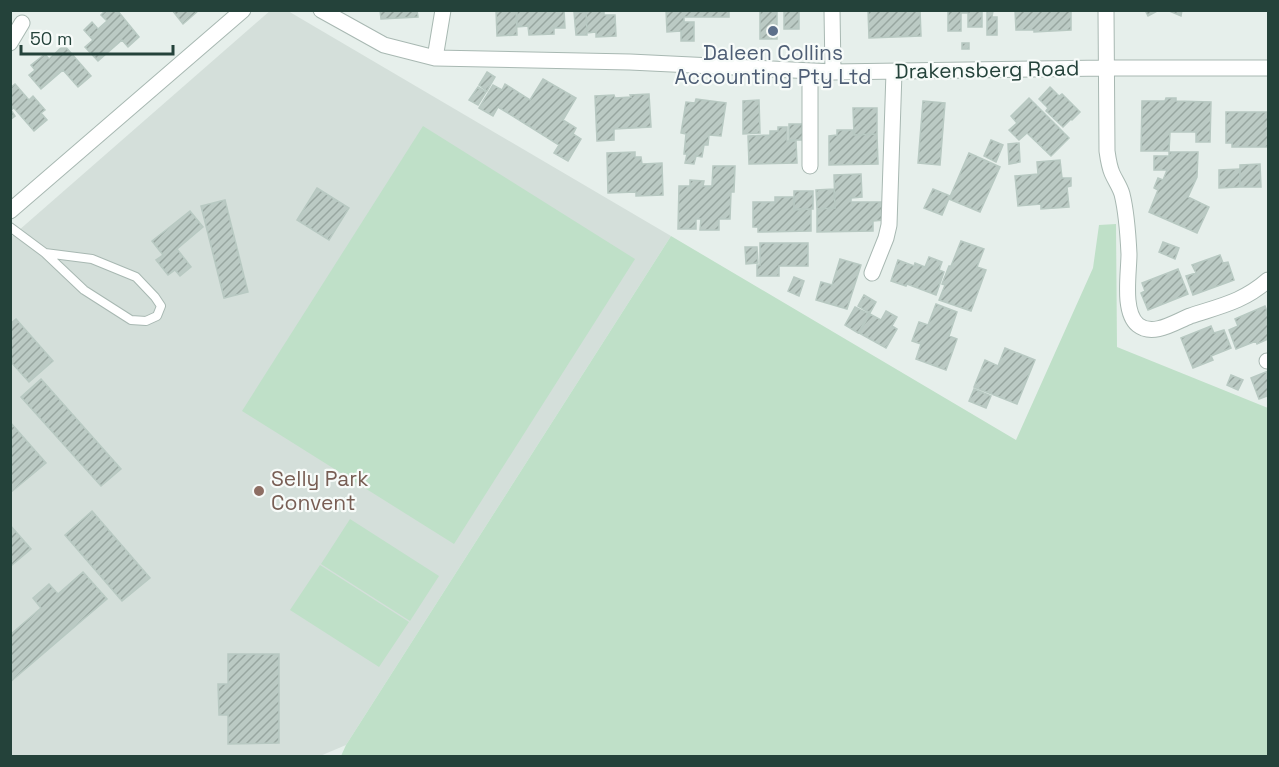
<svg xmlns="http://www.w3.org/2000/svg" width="1279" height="767" viewBox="0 0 1279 767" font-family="'Space Grotesk',sans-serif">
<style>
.built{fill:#d4dfda}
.grass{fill:#bfe0c8}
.building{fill:url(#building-hatch);stroke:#b8c9c2;stroke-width:1.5}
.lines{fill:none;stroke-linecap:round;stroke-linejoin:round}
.lane-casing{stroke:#a8b8b2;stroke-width:10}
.street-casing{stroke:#a8b8b2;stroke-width:17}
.lane{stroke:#fff;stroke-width:8}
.street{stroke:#fff;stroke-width:15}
.service-dot{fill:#5c6f8a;stroke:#f7fbf9;stroke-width:2}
.education-dot{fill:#8d6e63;stroke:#f7fbf9;stroke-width:2}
.labels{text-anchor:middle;stroke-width:4.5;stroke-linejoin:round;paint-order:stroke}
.service-label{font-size:21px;fill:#4e5e75;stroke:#f7fbf9}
.street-label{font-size:21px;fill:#24423a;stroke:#f7fbf9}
.education-label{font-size:21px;fill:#785e54;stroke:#f7fbf9;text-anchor:start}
</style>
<defs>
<pattern id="building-hatch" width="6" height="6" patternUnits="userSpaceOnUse" patternTransform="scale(1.5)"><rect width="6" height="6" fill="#bbcac4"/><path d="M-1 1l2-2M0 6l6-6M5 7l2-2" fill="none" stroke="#98a6a0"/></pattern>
</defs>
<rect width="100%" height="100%" fill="#e6efeb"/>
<path class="built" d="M271 10 288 11 671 236 346 745 320 756H11L10 238Z"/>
<path class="grass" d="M423 126 635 259 454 544 242 411Z
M1116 224 1117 347 1268 408V756H341L346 745 671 236 1016 440 1093 268 1099 225Z
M350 519 439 576 410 621 321 564Z
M320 565 409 622 379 667 290 610Z"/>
<path class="building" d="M106 10H117L139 37 128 47 122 40 98 61 85 47 93 40 84 30 92 22 98 29 107 21 101 15Z
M172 10H199L183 24Z
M380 10H417L418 17 381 19Z
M496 10H516L517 35 497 36Z
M517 10H564L565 28H554V34L529 35 528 26 517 27Z
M586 10H604V15H615L616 36 596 37V32L587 33Z
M666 10H729V17H684V22H694V41H681V31L667 32Z
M760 10H777V39H760Z
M784 10H799V29H784Z
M868 10H920L921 36 869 38Z
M948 10H982V27H968V13H961V31H948Z
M1015 10H1071V30L1034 32V30H1016Z
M1145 10H1159L1148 16Z
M1167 10H1182L1181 16Z
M987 11H993L992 17H997V35H987Z
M574 12H586L587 35H576Z
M962 43H969V49H962Z
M64 45 91 76 78 87 63 70 41 89 29 75 35 70 31 65 45 54 49 59Z
M487 72 495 77 487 91 479 85Z
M543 79 576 98 563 120 576 128 573 134 581 139 568 161 554 153 559 145 498 107 493 116 479 108 493 85 502 90 505 84 530 100Z
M15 84 29 100 33 96 45 110 41 113 47 120 34 131 14 108 11 110 15 116 10 120V88Z
M478 87 486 92 478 105 469 100Z
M1050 87 1059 96 1062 94 1080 112 1072 120 1071 119 1063 127 1046 111 1048 108 1039 99Z
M649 94 651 127 614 129V140L597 141 595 96 614 95 615 98 631 97 630 95Z
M1029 98 1069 138 1051 156 1027 133 1019 140 1009 130 1017 123 1011 116Z
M1166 98H1176V101L1211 102 1210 142H1196V132H1170L1169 151H1141L1142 101H1165Z
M696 99 726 103 721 136 709 135 708 145H704L702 157 696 156 694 164 685 163 687 154H684L686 134 681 133 686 102 695 103Z
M759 100 760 133 743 134V101Z
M923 101 945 103 940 165 918 163Z
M853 108H877V134L854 135Z
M1226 112H1268V147H1232V143H1226Z
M789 124H802L803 140H789Z
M778 127H787V141H796L797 163 749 164 748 136 770 135V131H778Z
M837 130H853L854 135 877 134 878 164 829 165V136L837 135Z
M991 140 1003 145 996 162 984 156Z
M1019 143 1020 162 1009 164 1008 144Z
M635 152V157H641L642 164 662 163 663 195 636 196V192L608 193 607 153Z
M1169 152H1198L1197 177 1188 197 1209 207 1197 233 1149 212 1158 190 1154 188 1158 178 1163 180 1167 170H1154V156H1169Z
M969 153 1000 167 980 212 949 199Z
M1060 160 1062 178H1071V186L1067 187 1069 207 1041 209V204L1018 206 1015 176 1038 174 1037 162Z
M1260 164 1261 187H1240V165Z
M713 166H735L734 192H731L730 219H719V230H700L701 219H696V229H678L679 186H690V180L704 181 703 186H712Z
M1240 169V187L1219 188V170Z
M861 174 862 197 851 198V202H884V220L873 221V231L817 232V209L835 208 834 175Z
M317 188 349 208 329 240 297 220Z
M834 189 835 208 817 209 816 190Z
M933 189 950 196 942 215 924 208Z
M794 191H813V209H794Z
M775 197H794V210L811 209V231L758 232V227H753V202H775Z
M225 200 248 292 224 298 201 206Z
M190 211 203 227 177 249 191 267 180 276 175 270 168 275 156 260 163 255 152 241Z
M961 241 984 249 977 267 986 270 971 311 939 300 945 285 942 284 949 266H951Z
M1163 242 1179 248 1175 259 1159 252Z
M760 243H808V266H779V276H757V265H760Z
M745 247H757L758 263 746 264Z
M1220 255 1223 263 1228 262 1234 280 1193 295 1186 276 1196 273 1192 265Z
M929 257 942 262 939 270 944 272 936 295 907 284 906 286 891 281 898 260 914 266 915 263 925 267Z
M840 259 861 265 847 309 816 300 821 282 832 285Z
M1178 269 1188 294 1148 310 1141 293 1145 291 1142 283Z
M794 277 804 281 799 296 788 291Z
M864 295 876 302 870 313 858 306Z
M936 304 957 312 949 336 957 339 946 370 916 359 921 344 912 341 919 322 928 325Z
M1265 306 1268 314V339L1257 344 1256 341 1236 349 1229 330 1238 326 1235 319Z
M855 307 869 314 858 333 845 325Z
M886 311 897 317 892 326 897 329 886 348 859 333 870 314 881 320Z
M16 319 53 361 29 382 10 361V324Z
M1211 326 1214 333 1224 330 1231 348 1211 356 1213 360 1193 368 1181 338Z
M1005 348 1035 360 1017 404 974 387 985 360 998 366Z
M1268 371V398L1267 396 1259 399 1251 378Z
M1231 375 1243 380 1238 390 1227 385Z
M41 379 121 469 101 486 21 397Z
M974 389 991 396 986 408 969 401Z
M10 422 46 463 10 493Z
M92 511 150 578 122 601 65 535Z
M10 525 31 549 12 565 10 563Z
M83 572 107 599 10 682V635L41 608 33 598 49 584 58 594Z
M228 654H279V743L228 744V715H219L218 684H228Z"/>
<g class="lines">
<g class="lane-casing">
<path id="lane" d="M10 227 45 253 92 259 136 277 155 297 161 306 157 316 146 321 131 320 84 290 45 253"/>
</g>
<g class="street-casing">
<path id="street" d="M321 10 384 45 435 58 630 62 833 72 1106 68H1268
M832 10 833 72
M1106 10 1107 151C1108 158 1109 166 1112 173 1115 180 1120 187 1122 194 1127 214 1128 234 1129 254 1129 273 1122 312 1138 325 1153 337 1175 322 1190 316 1220 306 1243 302 1268 280
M10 43 22 23
M435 58 443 10
M810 71V166
M10 211 243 10
M872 273 886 238 889 225 894 72
M1267 361H1268"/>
</g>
<use href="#lane" class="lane"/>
<use href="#street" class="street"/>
</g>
<circle class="service-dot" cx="773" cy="31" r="6"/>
<circle class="education-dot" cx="259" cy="491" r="6"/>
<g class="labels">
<g class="service-label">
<text x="773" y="60">Daleen Collins<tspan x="773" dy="24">Accounting Pty Ltd</tspan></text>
</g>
<g class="street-label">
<text transform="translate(987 70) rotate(-1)" y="7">Drakensberg Road</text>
</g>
<g class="education-label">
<text x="271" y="486">Selly Park<tspan x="271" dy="24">Convent</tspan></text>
</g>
</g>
<rect width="1279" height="767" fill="none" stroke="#24423a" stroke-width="24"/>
<path d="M21 45v9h152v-9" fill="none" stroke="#24423a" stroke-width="3"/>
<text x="30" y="45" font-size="18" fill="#24423a" stroke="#f7fbf9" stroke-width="4.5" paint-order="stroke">50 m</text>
</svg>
